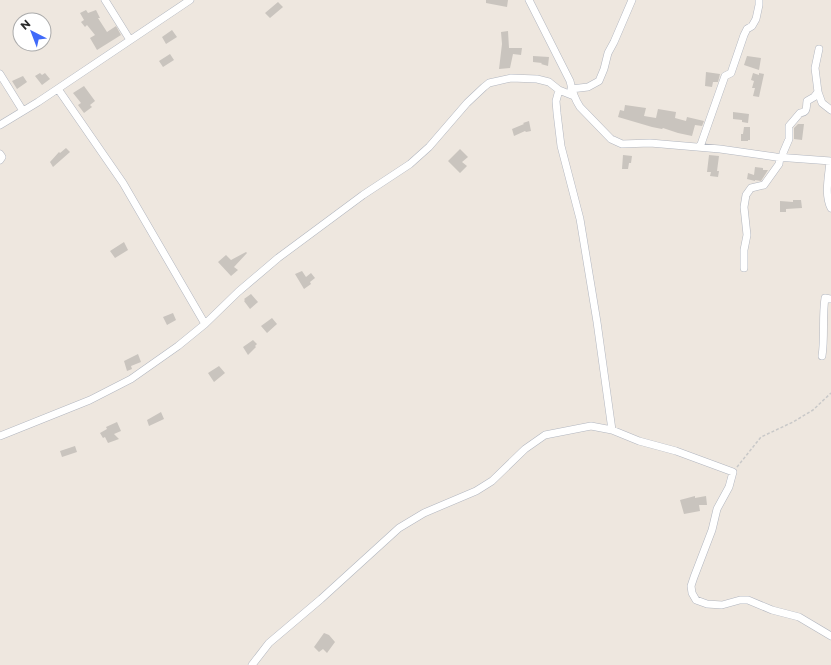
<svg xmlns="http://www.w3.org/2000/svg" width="831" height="665" viewBox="0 0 831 665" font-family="Montserrat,sans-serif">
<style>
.building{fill:#c9c4be}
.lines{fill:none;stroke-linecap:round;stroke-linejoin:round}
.minor-casing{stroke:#b2b6bf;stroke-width:8}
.path{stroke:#c8c8c8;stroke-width:1.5;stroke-dasharray:3 2;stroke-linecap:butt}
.minor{stroke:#fff;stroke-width:7}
</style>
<rect width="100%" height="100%" fill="#eee7df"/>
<path class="building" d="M486 0H508L507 7 486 3Z
M278 2 283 7 270 18 265 13Z
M86 10 88 13 96 10 100 18H98L107 32 116 26 121 35 97 50 90 38 95 35 87 25 85 27 81 22 84 20 80 13Z
M172 30 177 37 166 44 162 37Z
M508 31 509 48H522L521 55 513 54 510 68 499 69 502 44 501 32Z
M170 54 174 60 163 67 159 61Z
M533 56 549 57 548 66 541 64 542 63 533 62Z
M747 56 761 58 759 70 744 65Z
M706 72 720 74 718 82H713L712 87 705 86Z
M40 73 42 75 45 73 50 79 42 85 35 76Z
M753 73 759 75V73L764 74 759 97 753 96 755 88H752L754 81 751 80Z
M23 76 27 82 17 89 12 81Z
M84 86 95 101 90 105 92 107 84 113 78 105 81 103 73 93Z
M625 105 646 108 644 116 656 118 658 109 676 112 675 118 686 121 687 117 704 121 702 126 695 125 692 136 678 133 663 128 662 129 652 127 618 117 620 110 624 111Z
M733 112 749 114 748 123 742 122V120L733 119Z
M529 121 531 131 526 132 525 131 514 136 512 129 524 124 523 123Z
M798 124H804L802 140 794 139V128Z
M744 127H750V140H748V141H741V134H743Z
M66 148 70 152 53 167 50 162 59 152 60 153Z
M460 149 468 157 462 162 467 166 460 173 448 161Z
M623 155 632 156 631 163H629L628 169H622Z
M709 155 719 156 717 171H719L718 177 710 176 711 172H707Z
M755 167 763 168V170H768L761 181 755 180V181L747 179 748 173 754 175Z
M793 200H801L802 208 786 209V212H780V201L793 202Z
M124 242 128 250 115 258 110 251Z
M246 252 247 253 234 267 238 270 231 276 218 262 226 255 231 260Z
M302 271 306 277 311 273 315 278 310 282 311 284 304 289 295 274Z
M251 294 258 302 250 309 244 301 245 300 244 299Z
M173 313 176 320 167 325 163 317Z
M272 318 277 324 267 333 261 326Z
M253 340 257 344 255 346 256 347 248 355 243 347Z
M138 354 141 362 131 366 132 369 127 371 124 361Z
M219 366 225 373 214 382 208 373Z
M161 412 164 419 149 426 147 420Z
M117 422 121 431 114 434 119 439 108 443 105 437 103 438 100 433 107 429 106 427Z
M75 446 77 452 62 457 60 451Z
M695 496V498L706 496 707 505H699L700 511 684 514 680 500Z
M324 633 329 635 335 642 327 653 323 649 319 652 314 647Z"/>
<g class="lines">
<g class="minor-casing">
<path id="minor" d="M105 0 130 40
M529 0 570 81C572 91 574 98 580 107L611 139 622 144 650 143 720 149 776 157 831 161
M819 49 815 68 818 92 822 103 831 110
M0 74 23 111
M58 89 123 183 205 324
M571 89 588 87 599 81 604 69 608 53 614 42 632 0
M559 90 556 101 557 113 561 146 580 219 597 322 612 430
M0 125 38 102 190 0
M700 147 725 76 731 73 744 35 747 29 752 26 756 19 759 5V0
M0 154 2 157 0 160
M783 158V153L789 139V126L800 113C808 112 806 108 807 101L814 97 818 92
M830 161C829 175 824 195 831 208
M744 268V250L747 235 744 207 746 195 751 188 764 185 779 164 780 157
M822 356C825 337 822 317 825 298L831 299
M0 436 90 400 131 379 178 346 205 324 238 292 278 258 363 195 410 164 429 147 467 103 484 87 489 83 511 78 537 79 549 82 559 90 574 96
M252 665 269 643 321 599 399 528 424 513 476 491 492 481 525 449 545 435 591 426 612 430 639 441 676 451 733 472 729 487 717 509 712 530 694 577 691 586 692 593 696 600 707 604 722 605 740 600H748L772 610 799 617 831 636"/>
</g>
<path class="path" d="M737 467 761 437 793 422 813 410 831 393"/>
<use href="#minor" class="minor"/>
</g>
<g transform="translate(32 32) rotate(318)"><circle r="19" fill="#ffffff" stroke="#ababab"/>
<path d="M0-3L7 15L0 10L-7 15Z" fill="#406af9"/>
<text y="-6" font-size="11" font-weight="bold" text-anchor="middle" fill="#2c2c2c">N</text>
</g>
</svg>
